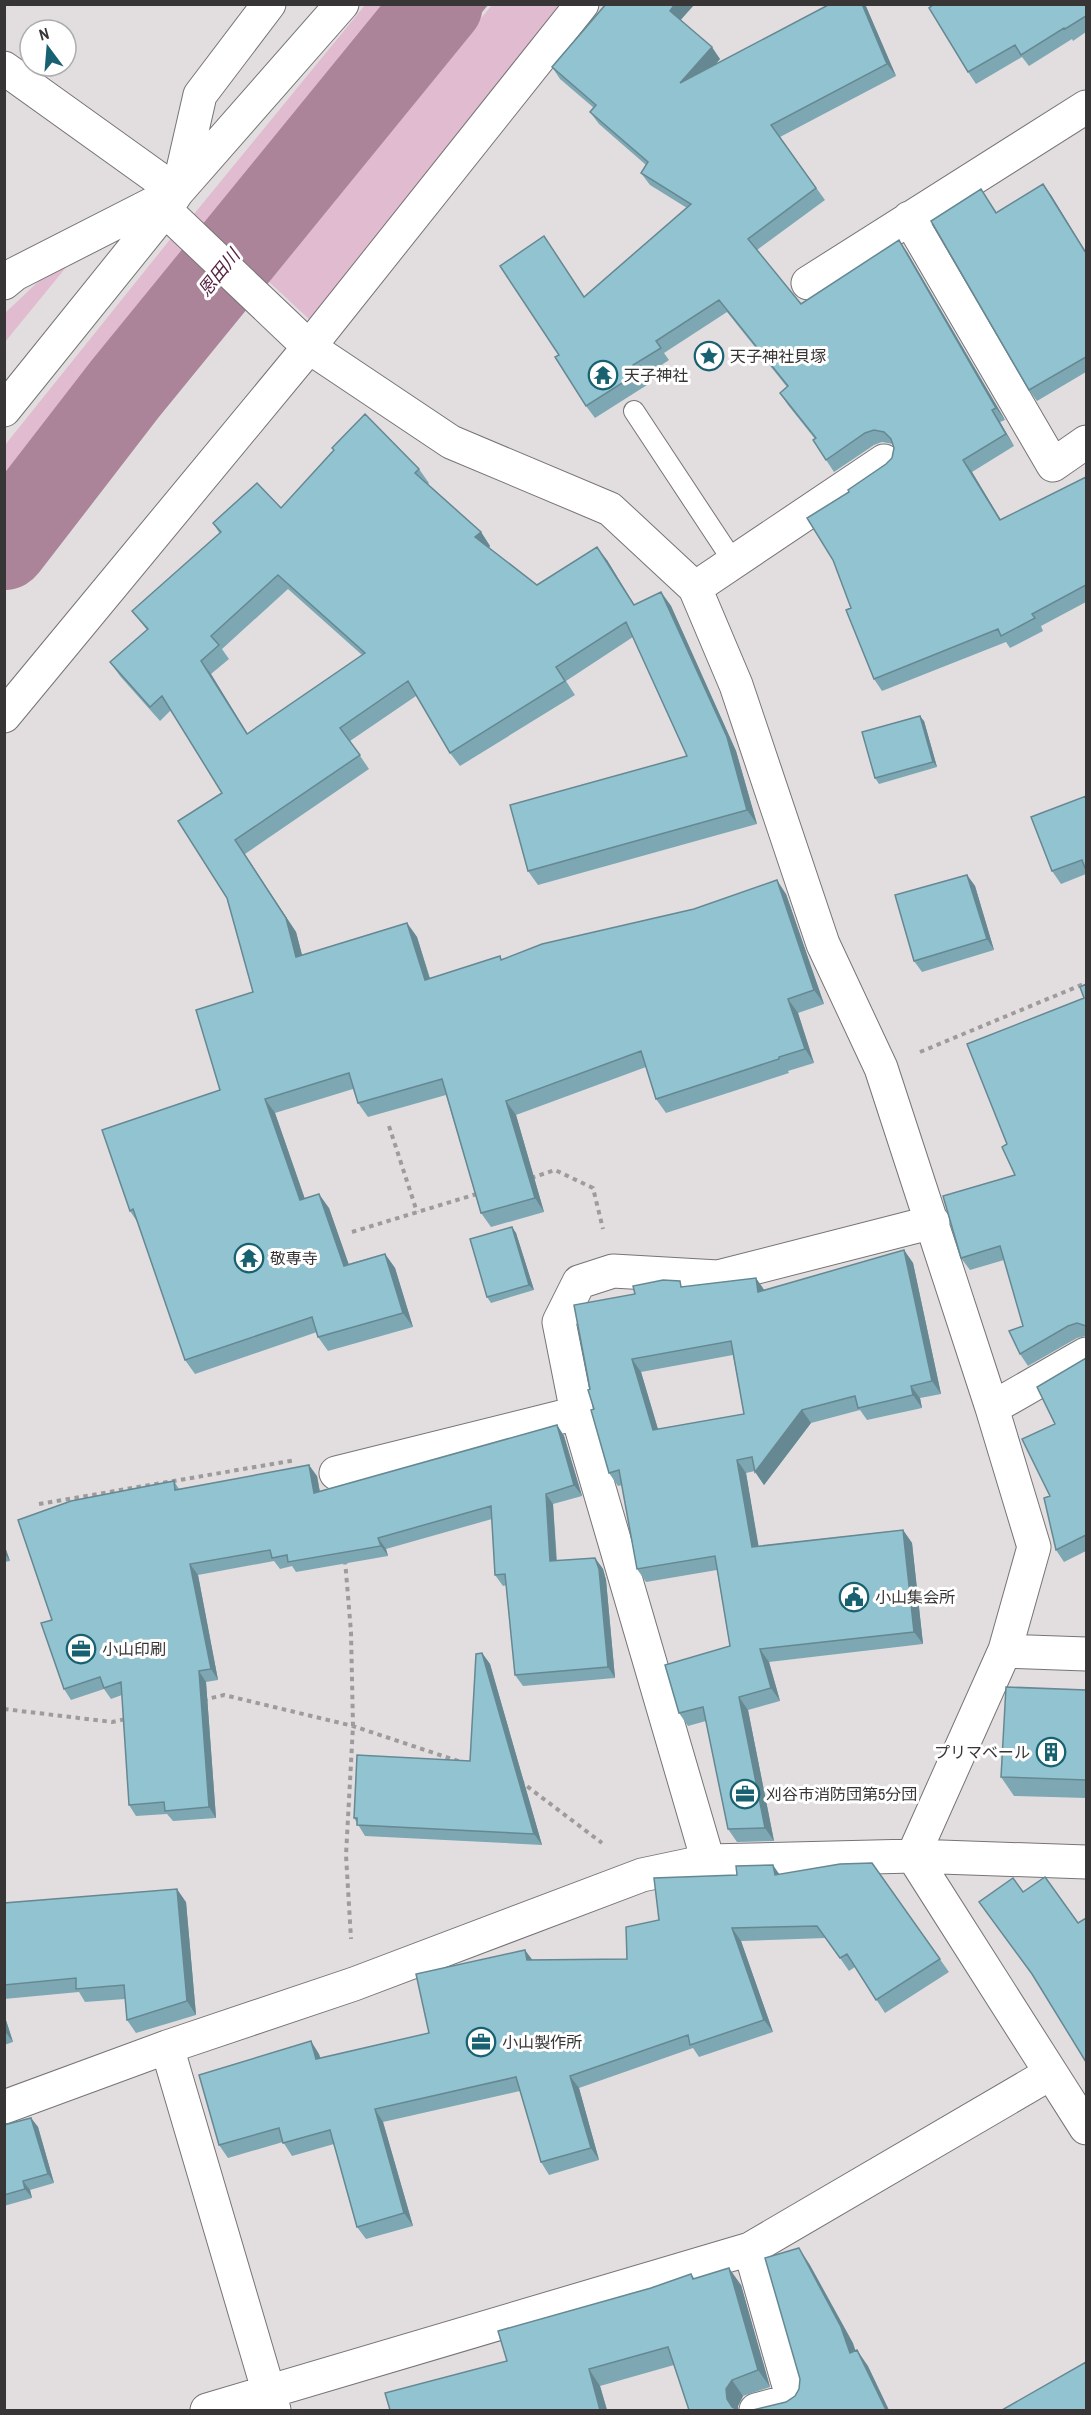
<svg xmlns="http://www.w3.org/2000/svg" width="1091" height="2415" viewBox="0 0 1091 2415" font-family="'Archivo Narrow','Noto Sans JP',sans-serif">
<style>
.green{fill:#e1bbcf}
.water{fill:#ab8499}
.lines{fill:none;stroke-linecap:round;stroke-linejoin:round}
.river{stroke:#ab8499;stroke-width:88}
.lane-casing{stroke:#777476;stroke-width:22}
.street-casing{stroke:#777476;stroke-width:35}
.path{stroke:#9e9b9d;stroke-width:4;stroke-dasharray:4.5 4.5;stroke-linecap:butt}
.lane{stroke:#fff;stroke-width:20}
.street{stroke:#fff;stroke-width:33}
.wall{fill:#7da8b3;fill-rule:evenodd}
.shaded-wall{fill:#668892}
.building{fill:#91c3d0;stroke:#668892;stroke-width:1.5;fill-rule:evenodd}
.labels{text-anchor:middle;stroke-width:6;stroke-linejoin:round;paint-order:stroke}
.poi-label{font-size:16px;fill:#373536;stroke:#fff;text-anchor:start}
.water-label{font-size:18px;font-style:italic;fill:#552241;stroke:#fff}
</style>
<rect width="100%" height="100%" fill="#e2dee0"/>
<path class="green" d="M365 5H390L207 226 194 214Z
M492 5H569L311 321 266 279Z
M108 216 5 342V313Z
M172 237 185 250 5 477V445Z"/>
<path class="water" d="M394 5H488L263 277 208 228Z"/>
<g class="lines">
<path class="river" d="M4 546 125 389 439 4"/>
<g class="lane-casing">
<path id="lane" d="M634 411 733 561"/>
</g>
<g class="street-casing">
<path id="street" d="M4 68 177 192
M179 187 200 95 269 4
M165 210 309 347 451 442 610 509 695 588 736 685 823 944 881 1068 992 1408 1034 1547 1005 1650 913 1856
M909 218 1053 465 1086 442
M4 283 15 274 172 194
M808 283 1086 107
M4 410 165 210 177 192 342 4
M695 588 884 461
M4 716 309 347 582 4
M992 1408 1086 1354
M577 1413 559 1322 579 1282 613 1271 718 1277 933 1222
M336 1473 577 1413 708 1861
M1005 1650V1651L1086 1654
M913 1856 1086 2128
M167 2047 274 2410
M4 2107 167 2047 354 1984 642 1875 708 1861 913 1856 1086 1862
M750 2249 793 2400 756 2410
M207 2410 750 2249 1051 2073"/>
</g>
<path class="path" d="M920 1052 1086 983
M389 1126 417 1212
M531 1178 555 1170 593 1188 603 1229
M352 1232 480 1193
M39 1504 296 1460
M345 1560 351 1632 353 1726 346 1855 351 1939
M203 1700 224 1695 353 1726 461 1762
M4 1709 112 1722 126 1719
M520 1781 602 1843"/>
<use href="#lane" class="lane"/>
<use href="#street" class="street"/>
</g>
<path class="wall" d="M865 4 896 76 780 137 825 200 757 250 801 304 907 252 1005 420 1000 422 1014 446 972 472 1001 520 1086 477V602L1041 626 1043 631 1010 648 1006 642 882 691 874 679 851 608 849 492 886 464 892 458 894 448 893 444 882 442 874 445 834 472 813 440 815 439 788 405 780 393 787 387 727 312 664 353 669 360 642 378 647 385 595 418 586 406 559 355 544 236 584 297 687 208 650 185 641 173 646 165 599 124 590 112 594 108 560 79 552 67 681 20 720 59 715 65Z
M1086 4V32L1073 41 1072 39 1029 66 1022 57 976 84 968 72Z
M981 189 997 213 1051 195 1086 252V372L1037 401 1029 390Z
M332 448 419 469 429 483 428 484 481 532 490 546 489 548 537 585 607 560 634 605 661 592 671 606 736 751 757 824 538 885 528 871 687 756 633 637 566 681 575 695 460 766 450 753 416 696 350 741 369 769 245 854 296 932 302 955 407 923 417 937 430 978 503 960 786 894 824 1004 798 1013 814 1063 788 1071 789 1073 666 1113 656 1099 646 1067 516 1115 544 1212 491 1227 481 1213 446 1095 368 1117 358 1103 353 1089 275 1113 305 1199 329 1208 348 1264 385 1254 395 1268 413 1327 328 1351 318 1337 317 1332 195 1374 185 1360 138 1223 130 1211 220 1090 253 992 222 793 171 710 160 721 120 676 110 662 147 630 132 611 220 534 213 523 281 508 334 450ZM288 589 362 655 248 734 211 674 229 659 222 649Z
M924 721 937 767 879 784 875 778Z
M1086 796V874L1061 884 1052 871Z
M967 875 975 886 994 950 922 972 914 961Z
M1086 984V1336L1077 1338 1028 1366 1020 1354 1023 1326 1004 1260 970 1270 961 1258 1015 1175 1007 1144 1084 998Z
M512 1227 516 1233 534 1290 491 1303 487 1297Z
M904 1250 913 1263 941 1394 920 1398 922 1408 867 1420 860 1410 811 1423 764 1485 755 1471 746 1473 758 1546 903 1530 912 1543 923 1644 769 1662 780 1701 748 1710 774 1841 737 1842 728 1829 706 1721 688 1726 679 1713 730 1646 717 1570 646 1582 637 1569 622 1485 618 1486 609 1473 590 1389 684 1287 765 1290ZM733 1355 744 1414 658 1429 641 1372Z
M1086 1358V1551L1064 1562 1056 1550 1050 1496 1055 1424Z
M557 1425 564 1436 582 1496 553 1504 557 1561 595 1558 603 1569 606 1580 615 1678 523 1686 515 1675 507 1585 503 1586 495 1575 492 1519 386 1549 388 1556 296 1572 292 1566 280 1569 274 1561 198 1575 218 1680 206 1682 216 1818 173 1821 167 1814 136 1816 129 1805 122 1695 111 1699 104 1689 71 1700 64 1689 52 1620 174 1481 179 1489 317 1476 320 1492Z
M4 1544 10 1561 4 1562Z
M482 1653 490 1664 542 1845 365 1836 354 1818 470 1761Z
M1086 1690V1798L1014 1796 1001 1777Z
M872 1863 949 1972 885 2013 855 1967 849 1971 826 1938 741 1941 773 2032 699 2057 693 2048 579 2088 599 2160 549 2175 541 2162 520 2091 383 2122 413 2226 366 2239 357 2227 334 2144 292 2156 283 2142 228 2158 219 2145 319 2054 320 2058 429 2033 532 1960 627 1959 659 1920 780 1875Z
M186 1902 196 2015 136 2033 127 2020 125 1999 85 2002 79 1992 4 1999V1903Z
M4 2014 13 2042 4 2045Z
M31 2118 38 2127 54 2183 30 2190 32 2198 4 2206V2125Z
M691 2274 694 2278 741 2285 770 2387 743 2396 738 2406 674 2365 600 2386 607 2410H390L507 2361 651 2288Z"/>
<path class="shaded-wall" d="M675 4H695L678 23 670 11Z
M862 4H865L896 76 887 64Z
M712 47 720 59 688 95 680 83Z
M1043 184 1051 195 1086 253Z
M899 240 907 252 1005 420 996 408Z
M992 410 1000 422 1014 446 1006 434Z
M963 460 972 472 1008 532 1000 520Z
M481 532 490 546 485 551 475 537Z
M597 547 607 560 643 619 634 605Z
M661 592 671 606 736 751 757 824 747 810Z
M201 661 211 674 256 748 247 734Z
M920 716 924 721 937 767 933 762Z
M235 840 296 932 306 970 296 957Z
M967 875 975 886 994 950 987 939Z
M777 880 786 894 824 1004 814 990Z
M407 923 417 937 434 993 425 980Z
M788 999 798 1013 814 1063 805 1049Z
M265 1099 275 1113 310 1214 300 1200Z
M506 1101 516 1115 544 1212 535 1198Z
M319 1194 329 1208 354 1279 344 1266Z
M512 1227 516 1233 534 1290 529 1285Z
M904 1250 913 1263 941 1394 932 1381Z
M385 1254 395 1268 413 1327 403 1313Z
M756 1278 765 1291 758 1292Z
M632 1359 641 1372 662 1443 653 1430Z
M911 1386 920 1398 922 1408 913 1395Z
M802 1410 811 1423 764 1485 755 1472Z
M557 1425 564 1436 582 1496 574 1485Z
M737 1460 746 1473 761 1560 752 1547Z
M309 1465 317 1476 322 1504 314 1493Z
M546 1494 553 1504 557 1572 550 1561Z
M903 1530 912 1543 923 1644 914 1632Z
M378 1538 386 1549 388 1556 381 1546Z
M4 1544 10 1561 4 1553Z
M595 1558 603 1569 606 1580 615 1678 608 1667Z
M190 1564 198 1575 218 1680 211 1669Z
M760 1649 769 1662 780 1701 771 1688Z
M482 1653 490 1664 542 1845 534 1834Z
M199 1671 206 1682 216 1818 209 1807Z
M739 1697 748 1710 774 1841 765 1828Z
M773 1865 782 1878 775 1875Z
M177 1889 186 1902 196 2015 187 2001Z
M732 1928 741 1941 773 2032 764 2020Z
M525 1950 534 1962 527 1960Z
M4 2014 13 2042 4 2030Z
M311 2041 319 2054 324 2071 316 2059Z
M570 2076 579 2088 599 2160 591 2148Z
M375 2109 383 2122 413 2226 404 2213Z
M31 2118 38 2127 54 2183 48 2174Z
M23 2181 30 2190 32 2198 25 2189Z
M799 2248 810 2265 853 2343 862 2370 850 2353Z
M729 2268 741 2285 770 2387 758 2370Z
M857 2350 868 2366 889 2410H886Z
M589 2369 600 2386 607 2410H600Z
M732 2380 743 2396 738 2406V2410H734L727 2399 726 2389Z"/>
<path class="building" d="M606 4H675L670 11 712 47 680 83 830 4H862L887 64 771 125 816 188 748 239 801 304 899 240 996 408 992 410 1006 434 963 460 1000 520 1086 477V585L1032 614 1035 618 1001 636 998 629 874 679 846 610 851 608 833 560 807 518 849 492 848 490 886 464 892 458 894 448 891 439 884 432 874 430 865 433 826 460 813 440 816 438 780 393 788 386 719 300 656 341 661 348 633 365 638 373 586 406 555 357 559 355 500 266 544 236 584 297 691 204 641 173 648 162 590 112 596 105 552 67Z
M934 4H1086V16L1065 29 1064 28 1021 55 1015 45 968 72 929 8Z
M1043 184 1086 253V357L1029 390 931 221 981 189 996 213Z
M365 414 419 469 415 473 481 532 475 537 537 585 597 547 634 605 661 592 727 737 747 810 528 871 510 805 687 756 626 622 556 667 565 681 450 753 408 681 340 728 360 755 235 840 286 918 296 957 407 923 425 980 500 956 501 960 542 944 694 909 777 880 814 990 788 999 805 1049 779 1057V1059L656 1099 641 1051 506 1101 535 1198 481 1213 442 1079 358 1103 349 1073 265 1099 300 1200 319 1194 344 1266 385 1254 403 1313 318 1337 312 1317 185 1360 133 1209 130 1211 102 1130 220 1090 196 1010 253 992 227 898 178 821 222 793 162 696 150 707 110 662 148 629 132 611 221 532 213 523 257 483 281 508 334 450 332 448ZM278 575 365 653 247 734 201 661 219 645 211 636Z
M920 716 933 762 875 778 862 732Z
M1086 796V868H1085L1082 860 1052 871 1031 817Z
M967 875 987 939 914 961 895 895Z
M1086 984V1326L1077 1323 1068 1326 1020 1354 1009 1331 1023 1326 1000 1246 961 1258 943 1196 1015 1175 1002 1147 1007 1144 967 1044 1084 998 1080 987Z
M512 1227 529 1285 487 1297 470 1239Z
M904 1250 932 1381 911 1386 913 1395 858 1408 855 1396 802 1410 755 1472 752 1457 737 1460 752 1547 903 1530 914 1632 760 1649 771 1688 739 1697 765 1828 728 1829 703 1707 679 1713 665 1665 730 1646 715 1556 637 1569 619 1470 609 1473 591 1410 594 1409 588 1390 590 1389 574 1305 635 1294 633 1286 663 1280 680 1281 681 1287 756 1278 758 1292ZM731 1341 744 1414 653 1430 632 1359Z
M1086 1358V1535L1056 1550 1044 1498 1050 1496 1022 1439 1055 1424 1037 1387Z
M557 1425 574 1485 546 1494 550 1561 595 1558 599 1569 608 1667 515 1675 505 1574 495 1575 491 1506 378 1538 381 1546 288 1562 287 1555 272 1558 270 1550 190 1564 211 1669 199 1671 209 1807 165 1811 164 1802 129 1805 121 1682 104 1688 100 1677 64 1689 41 1623 52 1620 18 1520 71 1501 174 1481 175 1490 309 1465 314 1493Z
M482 1653 534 1834 357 1825V1818H354L357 1755 470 1761 476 1654Z
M1006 1687 1086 1690V1780L1001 1777Z
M872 1863 940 1959 876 2000 847 1954 840 1958 817 1926 732 1928 764 2020 690 2045 688 2035 570 2076 591 2148 541 2162 516 2077 375 2109 404 2213 357 2227 330 2130 283 2143 279 2128 219 2145 199 2075 311 2041 316 2059 429 2033 416 1974 525 1950 527 1960 627 1959 626 1927 659 1920 654 1878 737 1875 736 1866 773 1865 775 1875 840 1864Z
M1045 1877 1078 1923 1086 1918V2062L1032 1974 979 1902 1013 1878 1023 1892Z
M177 1889 187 2001 127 2020 124 1985 76 1989V1978L4 1985V1903Z
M31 2118 48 2174 23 2181 25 2189 4 2195V2125Z
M799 2248 841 2327 850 2353 857 2350 886 2410H753L786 2402 795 2396 799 2389 800 2379 765 2258Z
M729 2268 758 2370 732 2380 726 2389 727 2399 732 2407 738 2410H689L668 2347 589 2369 600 2410H390L385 2393 507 2361 498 2331 651 2288 691 2274 693 2279Z
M1086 2362V2410H1002Z"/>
<defs>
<g id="sight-ring" transform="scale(1.5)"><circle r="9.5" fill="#fff" stroke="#186170" stroke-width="1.5"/><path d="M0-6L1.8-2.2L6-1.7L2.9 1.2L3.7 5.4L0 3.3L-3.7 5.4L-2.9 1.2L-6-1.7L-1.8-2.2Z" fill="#186170"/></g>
<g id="temple-ring" transform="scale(1.5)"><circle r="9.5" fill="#fff" stroke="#186170" stroke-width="1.5"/><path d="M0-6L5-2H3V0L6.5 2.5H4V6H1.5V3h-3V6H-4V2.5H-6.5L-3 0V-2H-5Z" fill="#186170"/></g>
<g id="civic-ring" transform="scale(1.5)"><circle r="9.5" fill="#fff" stroke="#186170" stroke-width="1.5"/><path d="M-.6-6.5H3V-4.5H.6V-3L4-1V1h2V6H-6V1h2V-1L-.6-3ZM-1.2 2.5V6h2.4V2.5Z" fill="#186170"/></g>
<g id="office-ring" transform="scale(1.5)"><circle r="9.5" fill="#fff" stroke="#186170" stroke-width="1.5"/><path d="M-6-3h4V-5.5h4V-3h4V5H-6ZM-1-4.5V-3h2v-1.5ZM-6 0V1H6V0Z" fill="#186170"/></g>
<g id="building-ring" transform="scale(1.5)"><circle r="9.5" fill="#fff" stroke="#186170" stroke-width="1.5"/><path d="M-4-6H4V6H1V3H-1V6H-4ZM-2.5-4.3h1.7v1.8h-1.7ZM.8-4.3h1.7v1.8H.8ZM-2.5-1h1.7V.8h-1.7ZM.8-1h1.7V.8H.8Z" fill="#186170"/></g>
</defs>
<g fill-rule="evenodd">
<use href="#sight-ring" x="709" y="356"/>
<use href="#temple-ring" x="603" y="375"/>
<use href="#temple-ring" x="249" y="1258"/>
<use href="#civic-ring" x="854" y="1597"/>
<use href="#office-ring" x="81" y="1649"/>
<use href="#building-ring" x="1051" y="1752"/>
<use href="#office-ring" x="745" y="1794"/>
<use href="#office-ring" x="481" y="2042"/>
</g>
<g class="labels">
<g class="poi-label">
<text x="730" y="362">天子神社貝塚</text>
<text x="624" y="381">天子神社</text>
<text x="270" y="1264">敬専寺</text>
<text x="875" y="1603">小山集会所</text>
<text x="102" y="1655">小山印刷</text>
<text x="1030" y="1758" text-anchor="end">プリマベール</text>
<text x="766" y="1800">刈谷市消防団第5分団</text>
<text x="502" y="2048">小山製作所</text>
</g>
<g class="water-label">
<text transform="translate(219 273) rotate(-51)" y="6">恩田川</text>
</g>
</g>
<rect width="1091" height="2415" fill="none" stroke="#373536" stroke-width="12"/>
<g transform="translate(48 48) rotate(344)"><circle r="28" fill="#ffffff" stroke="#afaeaf" stroke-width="1.5"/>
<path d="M0-4.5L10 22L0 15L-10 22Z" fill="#186170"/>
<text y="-9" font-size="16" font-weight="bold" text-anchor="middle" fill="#373536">N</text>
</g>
</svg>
